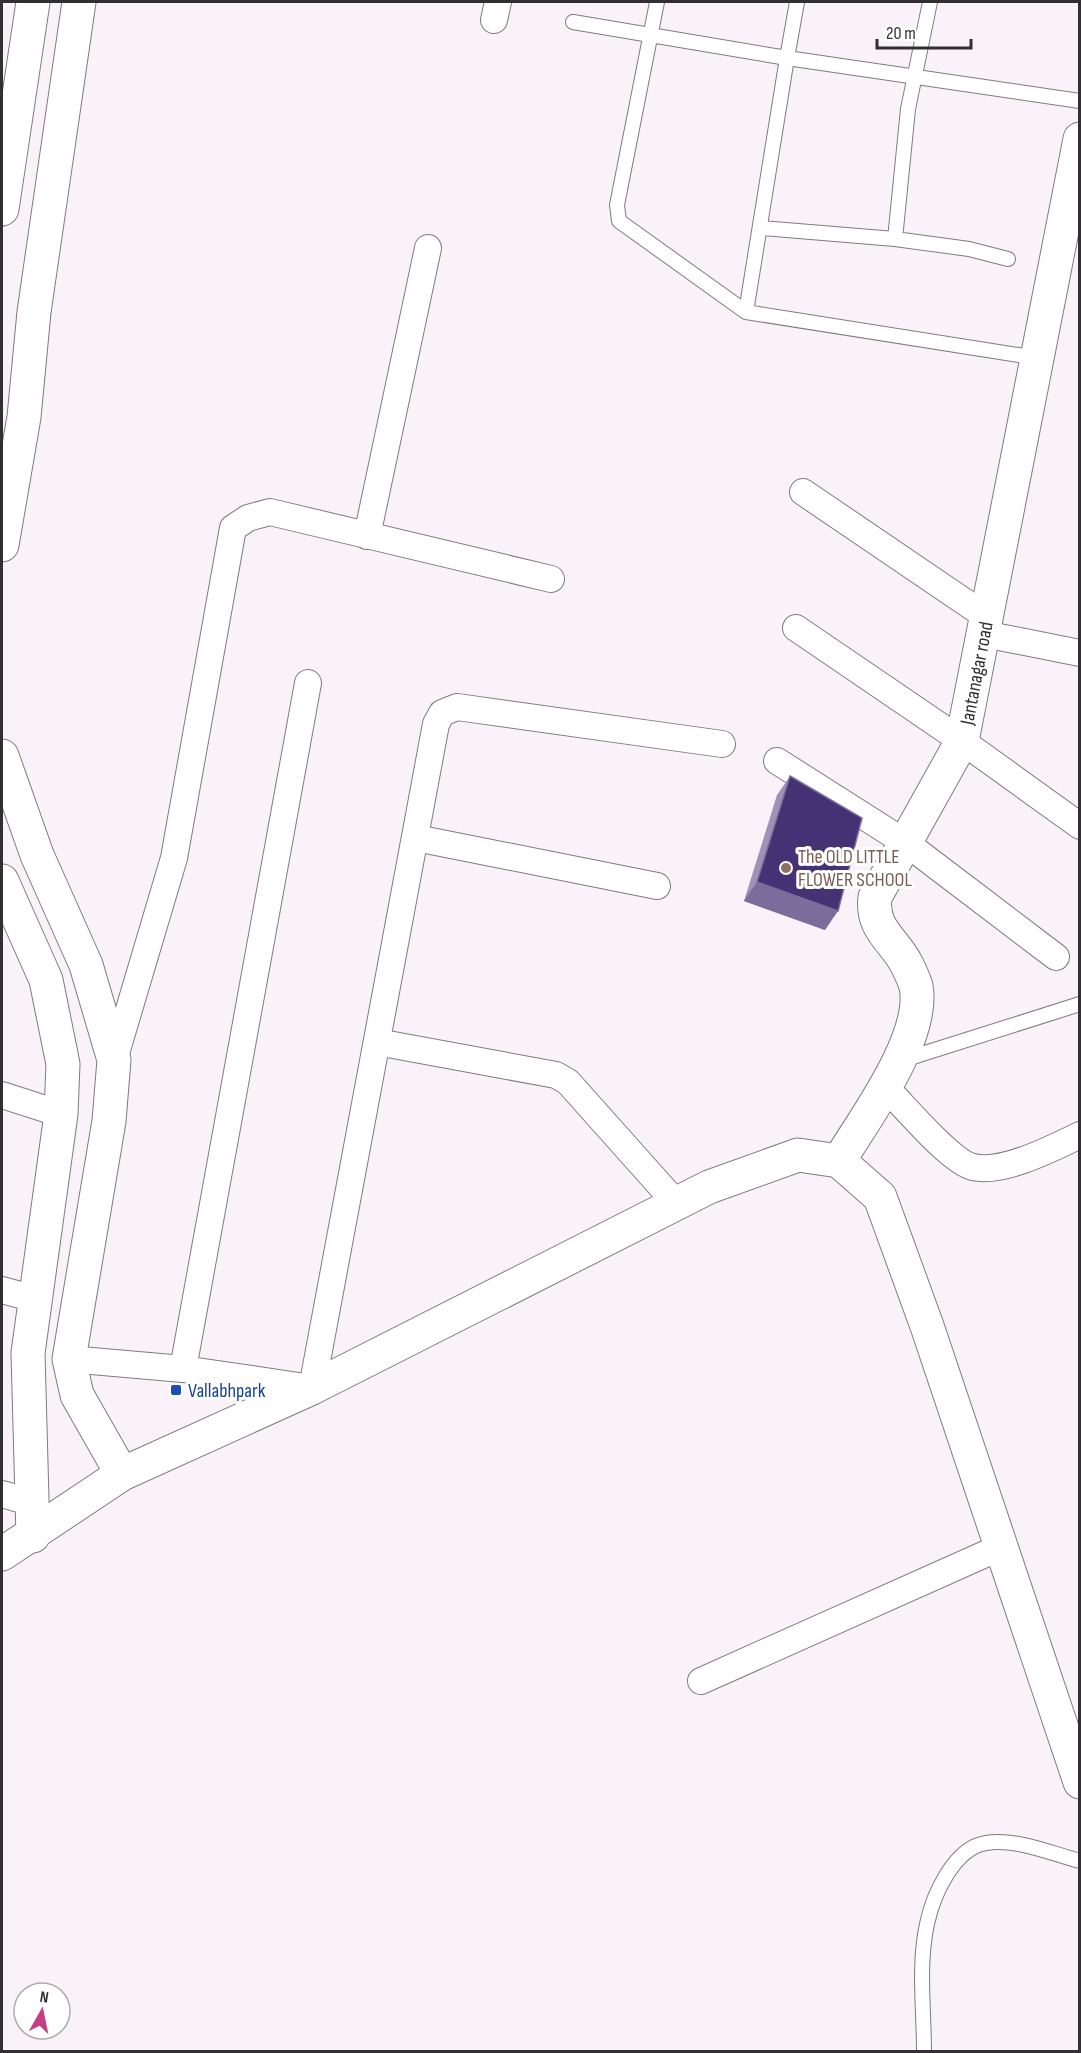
<svg xmlns="http://www.w3.org/2000/svg" width="1081" height="2053" viewBox="0 0 1081 2053" font-family="'Sofia Sans Condensed',sans-serif">
<style>
.lines{fill:none;stroke-linecap:round;stroke-linejoin:round}
.service-casing{stroke:#807a80;stroke-width:16}
.minor-casing{stroke:#807a80;stroke-width:28}
.tertiary-casing{stroke:#807a80;stroke-width:35}
.secondary-casing{stroke:#807a80;stroke-width:35}
.service{stroke:#fff;stroke-width:14}
.minor{stroke:#fff;stroke-width:26}
.tertiary{stroke:#fff;stroke-width:33}
.secondary{stroke:#fff;stroke-width:33}
.wall{fill:#9f92b6}
.shaded-wall{fill:#7b6c9c}
.building{fill:#443274;stroke:#7b6c9c;stroke-width:1.5}
.education-dot{fill:#8d6e63;stroke:#fff;stroke-width:2}
.transit-dot{fill:#1a4fb4;stroke:#fff;stroke-width:2}
.labels{text-anchor:middle;stroke-width:6;stroke-linejoin:round;paint-order:stroke}
.street-label{font-size:20px;fill:#312f31;stroke:#fff}
.education-label{font-size:20px;fill:#785e54;stroke:#fff;text-anchor:start}
.transit-label{font-size:20px;fill:#164399;stroke:#fff;text-anchor:start}
</style>
<rect width="100%" height="100%" fill="#faf2f9"/>
<g class="lines">
<g class="service-casing">
<path id="service" d="M657 2 617 205 619 221 746 312
M797 2 787 58 1080 101
M930 2 908 109 895 239 969 249 1008 259
M573 22 787 58 746 312 1037 358
M761 228 895 239
M903 1060 1080 1004
M924 2052C924 2010 918 1964 927 1924 933 1895 954 1848 986 1843 1016 1838 1050 1853 1080 1861"/>
</g>
<g class="minor-casing">
<path id="minor" d="M494 20 498 2
M803 492 987 617
M367 536 428 248
M796 628 962 741 1080 826
M984 634 1080 653
M777 761 906 843 1056 957
M416 838 657 886
M377 1042 556 1075 568 1082 676 1203
M114 1060 174 858 233 528 248 518 270 512 551 579
M884 1086C903 1104 950 1162 973 1167 1003 1174 1053 1148 1080 1135
M2 1095 61 1114
M2 1290 35 1299
M69 1359 183 1369 312 1388 436 724 442 713 457 707 722 744
M183 1369 308 683
M2 1494 33 1503
M701 1681 1001 1547"/>
</g>
<g class="tertiary-casing">
<path id="tertiary" d="M2 209 33 2
M2 545 24 417 34 312 79 2
M2 756 37 855 86 965 114 1060 109 1121 69 1359 77 1395 122 1474
M2 881 46 980 63 1064 61 1114 28 1353 33 1536
M839 1161C865 1118 926 1037 916 986 914 980 910 971 907 965 894 939 871 930 875 897L962 741 1080 139"/>
</g>
<g class="secondary-casing">
<path id="secondary" d="M2 1554 122 1474 312 1388 709 1187 798 1155 839 1161 880 1197 927 1326 1080 1782"/>
</g>
<use href="#service" class="service"/>
<use href="#minor" class="minor"/>
<use href="#tertiary" class="tertiary"/>
<use href="#secondary" class="secondary"/>
</g>
<path class="wall" d="M790 776 825 930 744 901 777 795Z"/>
<path class="shaded-wall" d="M757 882 838 911 825 930 744 901Z"/>
<path class="building" d="M790 776 862 818 838 911 757 882Z"/>
<circle class="education-dot" cx="786" cy="868" r="6"/>
<rect class="transit-dot" x="170" y="1384" width="12" height="12" rx="3"/>
<g class="labels">
<g class="street-label">
<text transform="translate(976 673) rotate(-79)" y="7">Jantanagar road</text>
</g>
<g class="education-label">
<text x="798" y="863">The OLD LITTLE<tspan x="798" dy="23">FLOWER SCHOOL</tspan></text>
</g>
<g class="transit-label">
<text x="188" y="1397">Vallabhpark</text>
</g>
</g>
<rect width="1081" height="2053" fill="none" stroke="#312f31" stroke-width="6"/>
<g transform="translate(42 2011) rotate(9)"><circle r="28" fill="#ffffff" stroke="#adacad" stroke-width="1.5"/>
<path d="M0-4.5L10 22L0 15L-10 22Z" fill="#c33e82"/>
<text y="-9" font-size="16" font-weight="bold" text-anchor="middle" fill="#312f31">N</text>
</g>
<path d="M877 39v9h94v-9" fill="none" stroke="#312f31" stroke-width="3"/>
<text x="886" y="39" font-size="18" fill="#312f31" stroke="#ffffff" stroke-width="4.5" paint-order="stroke">20 m</text>
</svg>
